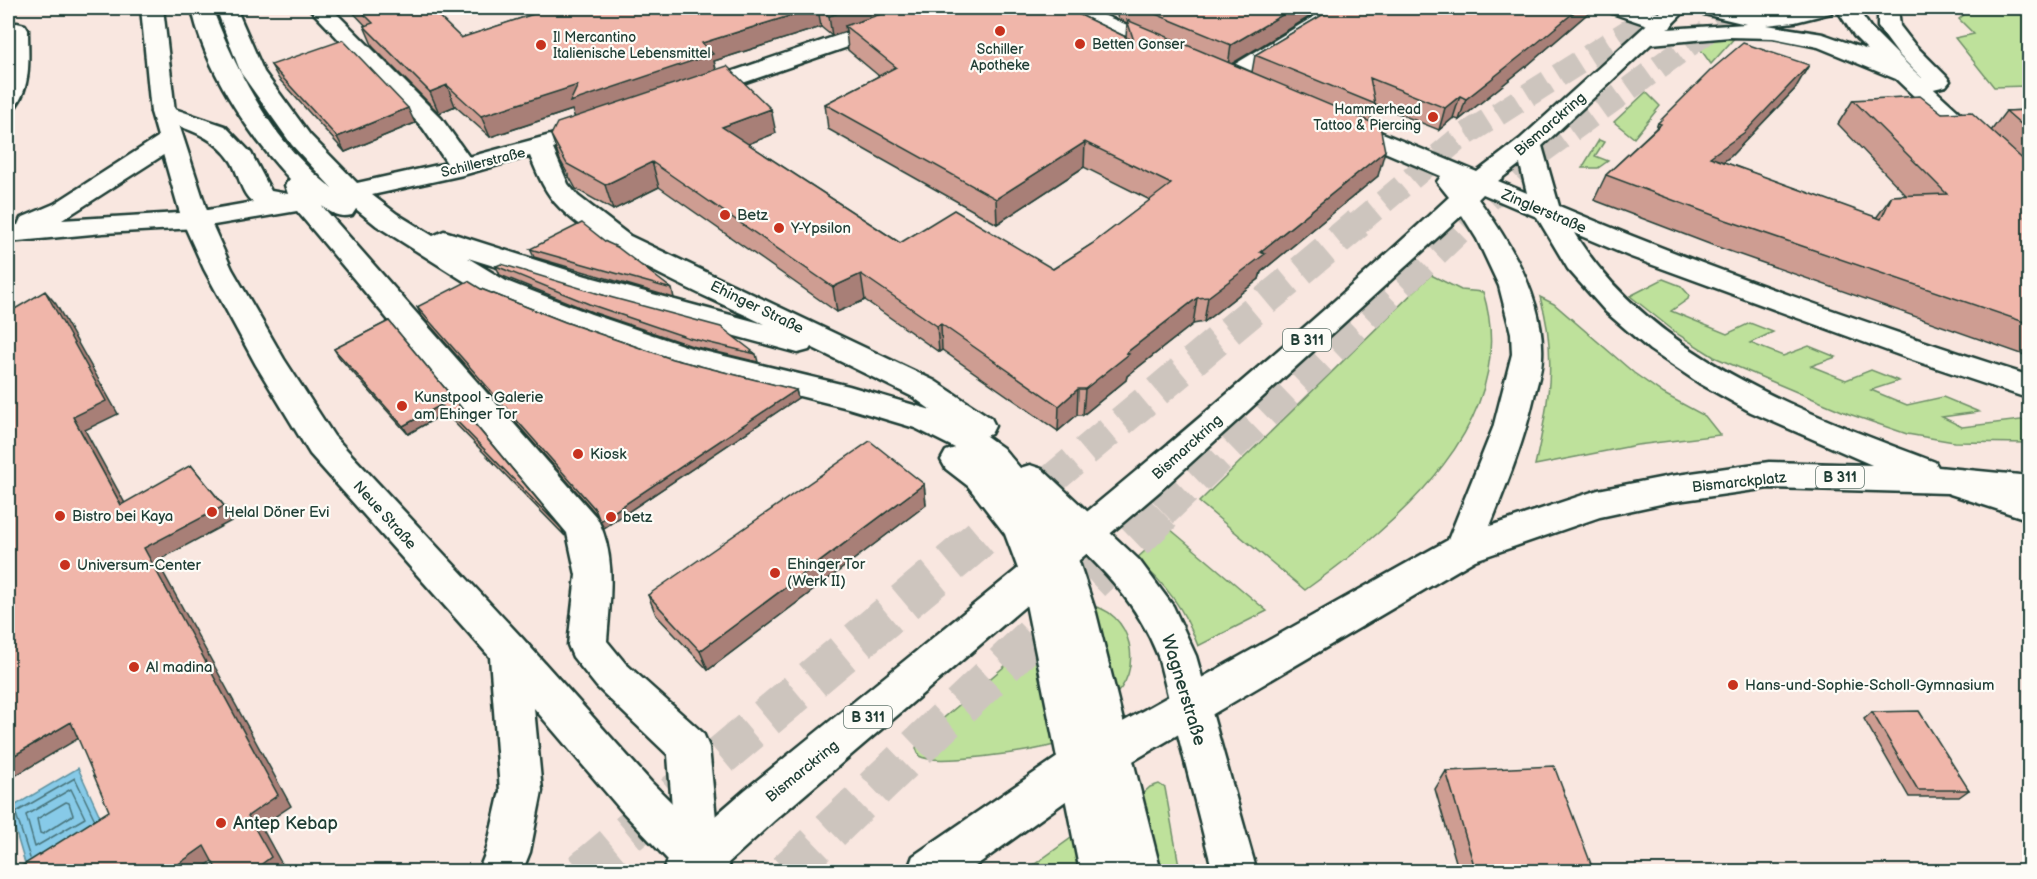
<svg xmlns="http://www.w3.org/2000/svg" width="2037" height="879" viewBox="0 0 2037 879" font-family="'Balsamiq Sans',sans-serif">
<style>
.green{fill:#bee19b;stroke:#6e8f68;stroke-width:1.5}
.water{fill:#87cae8;stroke:#5d92a0;stroke-width:1.5}
.lines{fill:none;stroke-linecap:round;stroke-linejoin:round}
.shore{stroke:#49757c;stroke-width:1.5}
.highway-tunnel-far2{stroke:#cdc5be;stroke-width:24;stroke-dasharray:24 12;stroke-linecap:butt}
.highway-tunnel-far1{stroke:#cdc5be;stroke-width:31;stroke-dasharray:31 16;stroke-linecap:butt}
.highway-tunnel{stroke:#cdc5be;stroke-width:40;stroke-dasharray:40 20;stroke-linecap:butt}
.minor-casing{stroke:#1f3d34;stroke-width:5}
.major-casing{stroke:#1f3d34;stroke-width:5}
.minor{fill:#fdfcf7;fill-rule:evenodd}
.major{fill:#fdfcf7;fill-rule:evenodd}
.wall{fill:#ce9d92;stroke:#1f3d34;stroke-width:1.5;fill-rule:evenodd}
.shaded-wall{fill:#a87f77;stroke:#1f3d34;stroke-width:1.5}
.building{fill:#f0b6aa;stroke:#1f3d34;stroke-width:1.5}
.poi-dot{fill:#c8321e;stroke:#fdfcf7;stroke-width:2}
.labels{text-anchor:middle;stroke-width:4.5;stroke-linejoin:round;paint-order:stroke}
.far-poi-label{font-size:14px;fill:#1f3d34;stroke:#fdfcf7;text-anchor:start}
.far-street-label{font-size:14px;fill:#1f3d34;stroke:#fdfcf7}
.shield{fill:#fdfcf7;stroke:#62766e;stroke-width:1.5}
.shield-label{font-size:14px;font-weight:bold;fill:#1f3d34}
.street-label{font-size:15px;fill:#1f3d34;stroke:#fdfcf7}
.poi-label{font-size:15px;fill:#1f3d34;stroke:#fdfcf7;text-anchor:start}
.near-street-label{font-size:18px;fill:#1f3d34;stroke:#fdfcf7}
.near-poi-label{font-size:18px;fill:#1f3d34;stroke:#fdfcf7;text-anchor:start}
</style>
<rect width="100%" height="100%" fill="#f9e7e0"/>
<filter id="ink" filterUnits="userSpaceOnUse"><feTurbulence type="fractalNoise" baseFrequency=".0167" numOctaves="2"/><feDisplacementMap in="SourceGraphic" scale="12" xChannelSelector="R" yChannelSelector="G"/><feConvolveMatrix kernelMatrix="1 2 1 2 8 2 1 2 1" color-interpolation-filters="sRGB"/></filter>
<g filter="url(#ink)">
<path class="green" d="M1972 8H2029V89L2026 86 1994 87 1955 38 1974 34 1959 19Z
M1738 34 1711 64 1696 43 1707 39Z
M1646 92 1660 106 1634 138 1614 122Z
M1599 140 1604 142 1595 156 1608 161 1598 168H1582Z
M1431 275 1461 290 1483 292C1523 421 1397 524 1305 590L1199 502Z
M1663 279 1681 286 1689 295 1688 299 1671 311 1727 334 1750 323 1773 332 1750 343 1783 356 1809 346 1836 357 1811 366 1846 380 1871 370 1899 381 1871 390 1907 405 1943 397 1979 412 1942 417 1962 427 2029 419V443L1954 442 1907 434 1849 414 1714 357 1679 335 1630 296Z
M1540 297 1554 304 1634 373 1664 394 1705 416 1720 435 1637 445 1535 465C1548 409 1558 354 1540 297Z
M1170 529 1267 611 1198 646C1185 610 1166 584 1136 559Z
M1086 605C1133 608 1146 674 1110 699Z
M1031 644 1036 645 1054 745C1033 751 935 766 919 756L916 748 919 739Z
M1159 784 1165 788 1180 871H1152L1138 798 1150 787Z
M1074 836 1089 871 1024 872Z"/>
<path class="water" d="M78 768 103 823 27 870 9 809Z"/>
<g class="lines">
<path class="shore" d="M71 789 85 818 35 847 26 815Z
M66 802 69 803 73 815 43 834 40 833 37 819Z
M30 858 16 814 18 811 75 778 94 818"/>
<path class="highway-tunnel-far2" d="M1356 225 1457 140 1665 8
M1463 225 1529 161 1740 8"/>
<path class="highway-tunnel-far1" d="M1013 512 1358 223
M1163 512 1464 223"/>
<path class="highway-tunnel" d="M582 872 1014 510
M787 872 1165 510"/>
<g class="minor-casing">
<path id="minor" d="M192 8H212C238 75 273 143 332 188L292 145 241 73 216 8H236L264 72 310 135 357 183 447 163 423 128 309 8H331L441 118 469 157 558 133 567 135 570 140 567 145 553 149 568 184 578 196 630 236 935 381 991 418 995 426 991 434 986 436 1003 448 1020 468 1030 465 1042 469 1139 560 1173 606 1196 656 1257 872H1213L1158 656C1137 603 1106 572 1065 533L1077 556 1096 613 1161 872H1080L1020 574 1005 534 968 486 946 469 941 460 946 451 955 448 915 428 848 408 675 365 569 328 486 295 377 226 356 209 352 215C339 218 333 214 322 206L597 518C617 557 610 599 607 641L625 663 703 733 709 747 720 860 715 872H681L676 860 668 755 597 687 573 657 568 645 576 575 567 533 297 211 196 228 103 233 8 242V226L18 225 21 218 54 204 161 135 170 133 179 135 182 140 179 145 62 220 196 212 253 202C241 194 239 174 231 161 213 134 183 128 154 117L151 112 154 107 163 105 225 126 251 153 271 191 288 194 285 185 290 179C249 136 203 66 192 8ZM530 156C538 175 545 193 560 208 611 258 699 292 764 324L586 276 454 234 444 231 433 236 397 214 372 195 463 175ZM468 258 610 302 798 353 809 350 811 347 913 397 931 410 849 386 691 348 591 314 506 281Z
M919 8H950L947 13 705 96 697 98 689 96 685 91 689 86Z
M1328 8H1353L1350 13 1238 82 1230 84 1222 82 1218 77 1222 72Z
M1609 8C1626 6 1663 8 1673 23L1670 28 1662 30 1612 13Z
M1878 8H1898L1900 26 1914 44 1946 76 1950 81 1946 86 1917 93 1909 91 1905 86 1909 81 1922 78 1898 54 1878 27Z
M17 23 25 25 28 30C28 55 32 84 16 106L8 108V24Z
M1962 472 2030 493V520L1950 494 1945 485 1950 476Z"/>
</g>
<g class="major-casing">
<path id="major" d="M141 8H163L175 112 210 220 232 269 284 359 334 436 523 639 651 782 699 830 745 790C983 597 1224 406 1449 197L1437 182 1441 176 1333 130 1330 125 1333 120 1342 118 1351 120 1477 172 1520 139 1665 8H1688L1667 29 1746 24 1700 13 1698 8H1728L1766 12 1800 8H1833L1831 13 1795 22 1767 25 1823 34 1868 50 1854 36 1836 8H1857L1870 27 1912 69 2030 177V200L2021 198 1896 79 1818 47 1773 38 1730 37 1651 44 1542 146 1559 206C1713 271 1871 325 2030 376V399L1910 359 1631 257 1574 233C1652 358 1804 413 1935 462L1938 467 2030 476V502L1947 493 1769 488 1670 502 1600 517 1475 560 1126 765 1095 780 967 872H907L913 856 1065 752 1096 737 1448 540 1493 428 1512 354 1511 333 1499 286 1477 239 1462 215 1160 491 775 820 728 863 731 872H663L668 860 621 810 534 708 542 791 530 852 522 872H478L486 852 500 791 490 657 310 454 256 365 204 269 182 220 151 112ZM1520 164 1527 193 1498 181ZM1483 194 1537 217 1568 269 1606 312 1650 350 1699 383 1751 412 1872 465 1769 462 1670 476 1598 490 1490 526C1507 484 1524 441 1534 397 1537 384 1542 370 1542 357 1545 300 1511 243 1478 199Z
M1058 8H1086L1176 45 1179 50 1176 55 1168 57 1160 55 1061 13Z"/>
</g>
<use href="#minor" class="minor"/>
<use href="#major" class="major"/>
</g>
<path class="wall" d="M349 8H430L461 38 552 8H1066L1126 37 1127 23 1118 19 1115 8H1324L1232 63 1252 72 1255 55 1334 8H1594L1529 64 1459 120 1453 118 1439 130 1375 104 1370 121 1378 176 1261 272 1259 279 1204 322 1193 324 1127 376 1126 380 1083 415H1077L1058 431 942 350 939 352 865 300 837 312 659 187 613 210 576 189 560 160 551 135 575 117 572 110 490 137 455 106 439 113 373 47 364 26H366ZM821 27 832 36 846 31 848 50 879 76 825 104 828 129 997 224 1084 167 1150 200 1092 244 1053 269 900 243 748 144 776 133 716 69 714 61Z
M271 65 415 123 345 152 279 79Z
M1795 89 1731 156 1723 162 1876 218 1892 196 1906 195 1838 124 1853 100 1942 113 1991 131 2006 111 2030 110V357L1712 245 1594 200 1606 175 1656 128 1658 123Z
M606 242 672 289 674 298 534 257 530 249Z
M496 266 606 296 756 354 758 362 692 346 592 312 500 275Z
M481 289 565 322 672 359 796 390 798 398 604 528 598 516 421 315 417 307Z
M389 321 561 528 565 536 445 413 408 434 339 357 334 349Z
M924 484 926 505 708 670 656 615 648 595Z
M1872 712 1969 790 1959 797H1909L1864 719Z
M1446 771 1594 872H1459L1435 789Z"/>
<path class="shaded-wall" d="M815 8H818L821 27 714 61 717 75 577 124 572 110 490 137 481 116 702 43Z
M853 8H915L845 26 846 31 832 36 829 16Z
M1294 8H1324L1228 66 1231 45Z
M1579 8H1594L1529 64 1459 120 1466 99Z
M1809 65 1795 89 1731 156 1696 181 1710 157Z
M447 85 455 106 439 113 430 92Z
M1460 96 1453 118 1439 130 1445 108Z
M408 108 415 123 345 152 337 137Z
M771 109 776 133 728 152 722 127Z
M1085 142 1084 167 997 224 996 199Z
M1385 151 1378 176 1261 272 1259 279 1204 322 1208 297 1260 252Z
M652 162 659 187 613 210 605 185Z
M861 274 865 300 837 312 833 287Z
M45 291 56 304 118 414 85 430 133 518 121 505 73 417Z
M1197 298 1193 324 1127 376 1126 380 1083 415 1085 389 1126 353Z
M941 324 942 350 939 352 937 326Z
M1078 389 1077 415 1058 431 1059 406Z
M796 390 798 398 604 528 600 521Z
M441 405 445 413 408 434 403 426Z
M191 465 235 519 157 561 291 806 261 826 284 868 279 872H251L248 816 144 548Z
M924 484 926 505 708 670 700 651Z
M71 722 86 734 8 780V759Z
M204 846 218 857 197 872H167Z"/>
<path class="building" d="M358 8H430L461 38 552 8H815L702 43 713 54 570 102 578 85 481 116 447 85 430 92 364 26 373 23Z
M819 8H853L829 16Z
M899 8H1066L1134 41 1127 20 1380 126 1385 151 1260 252 1265 254 1208 297 1197 298 1126 353 1129 354 1085 389H1078L1059 406 941 324 937 326 861 274 833 287 652 162 605 185 567 164 551 135 557 123 727 66 771 109 722 127 900 243 954 210 1053 269 1092 244 1171 184 1085 142 996 199 825 104 896 67 845 26Z
M1141 8H1294L1231 45Z
M1334 8H1579L1537 43 1466 99 1460 96 1445 108 1370 78 1375 104 1255 55Z
M343 40 408 108 337 137 271 65Z
M1743 43 1809 65 1745 132 1710 157 1881 219 1892 196 1947 194 1853 100 1920 96 1942 113 1971 112 2030 166V216L2025 217 2030 221V324L1726 220 1606 175 1661 124 1658 123 1711 70Z
M2030 110V132L2006 111Z
M582 223 606 242 617 247 672 289 530 249Z
M501 264 606 296 721 327 756 354 689 338 589 304 496 266Z
M468 281 481 289 565 322 672 359 796 390 600 521 595 509 417 307Z
M45 291 106 401 73 417 121 505 191 465 224 506 144 548 278 795 248 816 271 857 251 872H218L204 846 167 872H12L109 811 71 722 8 759V313Z
M389 321 561 528 441 405 403 426 334 349Z
M870 441 924 484 700 651 648 595Z
M1919 711 1969 790H1918L1872 712Z
M1554 766 1594 872H1476L1446 771Z"/>
</g>
<g class="poi-dot">
<circle cx="1000" cy="31" r="6"/>
<circle cx="1080" cy="44" r="6"/>
<circle cx="541" cy="45" r="6"/>
<circle cx="1433" cy="117" r="6"/>
<circle cx="725" cy="215" r="6"/>
<circle cx="779" cy="228" r="6"/>
<circle cx="402" cy="406" r="6"/>
<circle cx="578" cy="454" r="6"/>
<circle cx="212" cy="512" r="6"/>
<circle cx="60" cy="516" r="6"/>
<circle cx="611" cy="517" r="6"/>
<circle cx="65" cy="565" r="6"/>
<circle cx="775" cy="573" r="6"/>
<circle cx="134" cy="667" r="6"/>
<circle cx="1733" cy="685" r="6"/>
<circle cx="221" cy="823" r="6"/>
</g>
<g class="labels">
<g class="far-poi-label">
<text x="553" y="42">Il Mercantino<tspan x="553" dy="16">Italienische Lebensmittel</tspan></text>
<text x="1092" y="49">Betten Gonser</text>
<text x="1000" y="54" text-anchor="middle">Schiller<tspan x="1000" dy="16">Apotheke</tspan></text>
<text x="1421" y="114" text-anchor="end">Hammerhead<tspan x="1421" dy="16">Tattoo &amp; Piercing</tspan></text>
</g>
<g class="far-street-label">
<text transform="translate(483 162) rotate(-14)" y="5">Schillerstraße</text>
</g>
<g class="shield">
<rect x="1283" y="329" width="48" height="22" rx="4.5"/>
<rect x="1816" y="466" width="48" height="22" rx="4.5"/>
<rect x="844" y="706" width="48" height="22" rx="4.5"/>
</g>
<g class="shield-label">
<text x="1307" y="345">B 311</text>
<text x="1840" y="482">B 311</text>
<text x="868" y="722">B 311</text>
</g>
<g class="street-label">
<text transform="translate(1550 124) rotate(-41)" y="5">Bismarckring</text>
<text transform="translate(1544 211) rotate(23)" y="5">Zinglerstraße</text>
<text transform="translate(757 307) rotate(26)" y="5">Ehinger Straße</text>
<text transform="translate(1187 447) rotate(-42)" y="5">Bismarckring</text>
<text transform="translate(1739 482) rotate(-6)" y="5">Bismarckplatz</text>
<text transform="translate(385 515) rotate(48)" y="5">Neue Straße</text>
<text transform="translate(802 771) rotate(-39)" y="5">Bismarckring</text>
</g>
<g class="poi-label">
<text x="737" y="220">Betz</text>
<text x="791" y="233">Y-Ypsilon</text>
<text x="414" y="402">Kunstpool - Galerie<tspan x="414" dy="17">am Ehinger Tor</tspan></text>
<text x="590" y="459">Kiosk</text>
<text x="224" y="517">Helal Döner Evi</text>
<text x="72" y="521">Bistro bei Kaya</text>
<text x="623" y="522">betz</text>
<text x="787" y="569">Ehinger Tor<tspan x="787" dy="17">(Werk II)</tspan></text>
<text x="77" y="570">Universum-Center</text>
<text x="146" y="672">Al madina</text>
<text x="1745" y="690">Hans-und-Sophie-Scholl-Gymnasium</text>
</g>
<g class="near-street-label">
<text transform="translate(1184 690) rotate(73)" y="6">Wagnerstraße</text>
</g>
<g class="near-poi-label">
<text x="233" y="829">Antep Kebap</text>
</g>
</g>
<rect width="2037" height="879" fill="none" stroke="#fdfcf7" stroke-width="30"/>
<rect x="15" y="15" width="2007" height="849" fill="none" stroke="#1f3d34" stroke-width="2" filter="url(#ink)"/>
</svg>
